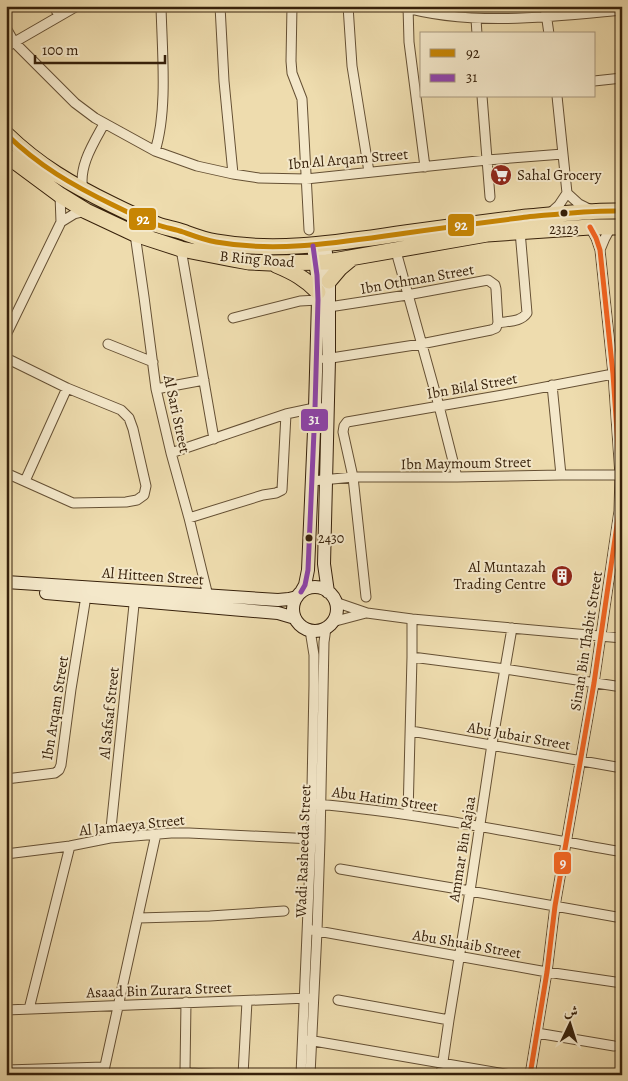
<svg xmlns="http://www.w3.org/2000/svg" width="628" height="1081" viewBox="0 0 628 1081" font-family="Alegreya,Amiri,serif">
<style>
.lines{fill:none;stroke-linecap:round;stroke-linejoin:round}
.street-casing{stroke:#655034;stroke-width:11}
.secondary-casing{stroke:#37210b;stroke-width:14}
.primary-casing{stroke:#37210b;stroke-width:17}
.street{stroke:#f4e8ca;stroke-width:9}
.secondary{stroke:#f4e8ca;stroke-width:12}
.primary{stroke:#eedcae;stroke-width:15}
.bus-1-casing{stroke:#f4e8ca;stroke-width:9}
.bus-2-casing{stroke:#f4e8ca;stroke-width:9}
.bus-3-casing{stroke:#f4e8ca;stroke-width:9}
.bus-1{stroke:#c78503;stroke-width:5}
.bus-2{stroke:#8e44ad;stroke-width:5}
.bus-3{stroke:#f26522;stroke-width:5}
.bus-dot{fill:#37210b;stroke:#f4e8ca;stroke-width:2}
.labels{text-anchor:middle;stroke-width:4;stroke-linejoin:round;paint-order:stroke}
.bus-label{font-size:14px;fill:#37210b;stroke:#f4e8ca}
.street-label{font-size:15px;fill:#37210b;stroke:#f4e8ca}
.poi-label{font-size:15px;fill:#37210b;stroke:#f4e8ca;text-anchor:start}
.line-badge{stroke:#f4e8ca;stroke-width:2}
.badge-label{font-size:14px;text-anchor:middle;font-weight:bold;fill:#fff}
</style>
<rect width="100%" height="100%" fill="#eedcae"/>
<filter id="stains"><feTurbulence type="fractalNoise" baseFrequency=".004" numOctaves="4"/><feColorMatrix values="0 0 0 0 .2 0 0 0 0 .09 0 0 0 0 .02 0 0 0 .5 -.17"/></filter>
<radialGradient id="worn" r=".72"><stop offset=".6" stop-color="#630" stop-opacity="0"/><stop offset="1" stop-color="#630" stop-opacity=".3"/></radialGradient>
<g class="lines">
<g class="street-casing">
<path id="street" d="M54 6 59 16
M220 6 224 81 233 174
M292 6 291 61 292 73 302 99 309 230
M348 6 352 66 369 172
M399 6C471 27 548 17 622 10
M408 6 409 42 425 167
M545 6 549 34
M476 19 477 34
M6 28 14 42 75 103 95 118 155 151 197 166 233 174 259 178 306 179 487 160 563 154
M6 47 77 6
M594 81 622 78
M482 96 490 197
M155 151C168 110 162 50 161 6
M83 190C78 167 93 144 104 124
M567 193 579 204 591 210
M548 215 559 205 567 193 557 96
M61 222 74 214 86 211
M135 234 144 297 156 389 171 453 189 518 209 600
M181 249 214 439
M600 250 605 238 611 227
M397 255 439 406 457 477
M329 307 407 295 488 280 495 285 496 289 498 323
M233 318 300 301 318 300
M498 323C508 321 521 322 527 313L520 231
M6 335 61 222 60 195
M108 344 153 362
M6 358 67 388 121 410 129 418 133 429 146 486 144 495 137 500 126 502 73 503 6 473
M325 359 421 344 491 330 496 328 498 323
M552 385 561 475
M156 389 204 380
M171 453 286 414 319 407
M25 481 67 388
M312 481 353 477H457L561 475H620
M189 518 263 495 276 493 282 490 286 414
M366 597 353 477 343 432 344 426 347 422 503 395 613 374
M335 602 367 613 412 619 622 638
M332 622 366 613
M412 657 505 669 622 687
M411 731 622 768
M6 779 55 773 59 770 61 765 71 689 86 596
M316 804C419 813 520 834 622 852
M408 815 412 657V619
M110 838 135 595
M6 854 70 846 110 838 171 833H189L314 839
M340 869 470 891 622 918
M138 918 210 916 284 911
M312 930 547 972 622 983
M338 1000 449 1020
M186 1002 185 1071 190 1073 224 1075
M29 1009 70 846
M6 1010 308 998
M537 1033 614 1046
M308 1040 511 1075
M6 1070 104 1067
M103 1075 156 834
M243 1075 247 1001
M301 1075 311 839 314 685V655L310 630
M310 1075 317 931 320 840 324 642 326 628
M441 1075 449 1020 470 891 492 744 512 628
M530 1075 547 972 555 906 594 683 619 511 620 475 613 374 600 250 596 238 590 227"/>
</g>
<g class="secondary-casing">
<path id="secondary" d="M325 244 329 281V359L324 564 328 592
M6 582 278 600 289 599 297 597
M293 609a22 22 0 1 1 44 0a22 22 0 1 1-44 0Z
M301 592 305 585 308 570 315 408 318 300 317 275 313 246
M46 593 278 613 295 618"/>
</g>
<g class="primary-casing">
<path id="primary" d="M6 134C39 166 72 185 113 205 127 212 142 219 158 225 166 228 175 229 183 232 194 236 204 240 216 242 272 252 329 244 385 236 432 229 480 223 527 217 559 214 590 210 622 211
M6 155 60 195 86 211 135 234 181 249 232 259 249 262 270 263 327 262 487 234 590 227H622
M276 265C293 272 306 279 318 292
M329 281 340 268 352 258"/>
</g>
<use href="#street" class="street"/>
<use href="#secondary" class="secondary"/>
<use href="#primary" class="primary"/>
<g class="bus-1-casing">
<path id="bus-1" d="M6 134C39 166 72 185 113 205 127 212 142 219 158 225 166 228 175 229 183 232 194 236 204 240 216 242 272 252 329 244 385 236 432 229 480 223 527 217 559 214 590 210 622 211"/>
</g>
<g class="bus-2-casing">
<path id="bus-2" d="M301 592 305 585 308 570 315 408 318 300 317 275 313 246"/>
</g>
<g class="bus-3-casing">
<path id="bus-3" d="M530 1075 547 972 555 906 594 683 619 511 620 475 613 374 600 250 596 238 590 227"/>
</g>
<use href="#bus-1" class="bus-1"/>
<use href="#bus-2" class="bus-2"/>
<use href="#bus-3" class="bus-3"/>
</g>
<defs>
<g id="supermarket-disc" transform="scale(1.125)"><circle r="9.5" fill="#8f2418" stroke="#f4e8ca"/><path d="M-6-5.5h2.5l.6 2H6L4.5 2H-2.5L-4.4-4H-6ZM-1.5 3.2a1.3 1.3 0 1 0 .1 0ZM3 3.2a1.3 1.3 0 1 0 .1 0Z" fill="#fff"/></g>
<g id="building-disc" transform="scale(1.125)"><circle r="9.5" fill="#8f2418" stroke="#f4e8ca"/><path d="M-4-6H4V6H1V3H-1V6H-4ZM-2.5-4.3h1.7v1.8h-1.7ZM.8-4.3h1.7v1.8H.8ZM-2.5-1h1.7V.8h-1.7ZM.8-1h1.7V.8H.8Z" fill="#fff"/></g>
</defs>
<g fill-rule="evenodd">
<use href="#supermarket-disc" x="501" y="175"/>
<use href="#building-disc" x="562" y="576"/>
</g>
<g class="bus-dot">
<circle cx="564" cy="213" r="4.5"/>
<circle cx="309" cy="538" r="4.5"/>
</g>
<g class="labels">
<g class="bus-label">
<text x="564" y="234">23123</text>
<text x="318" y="543" text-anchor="start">2430</text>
</g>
<g class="street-label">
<text transform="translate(348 159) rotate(-5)" y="5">Ibn Al Arqam Street</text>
<text transform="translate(257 259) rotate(5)" y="5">B Ring Road</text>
<text transform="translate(417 279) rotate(-10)" y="5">Ibn Othman Street</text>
<text transform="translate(472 386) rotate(-10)" y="5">Ibn Bilal Street</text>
<text transform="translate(177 414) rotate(78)" y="5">Al Sari Street</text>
<text transform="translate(466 463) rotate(-1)" y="5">Ibn Maymoum Street</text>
<text transform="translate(153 576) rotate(4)" y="5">Al Hitteen Street</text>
<text transform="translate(586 641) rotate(-81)" y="5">Sinan Bin Thabit Street</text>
<text transform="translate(55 708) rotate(-81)" y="5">Ibn Arqam Street</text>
<text transform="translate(109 713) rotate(-84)" y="5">Al Safsaf Street</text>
<text transform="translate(519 736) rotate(10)" y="5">Abu Jubair Street</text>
<text transform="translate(385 799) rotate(8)" y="5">Abu Hatim Street</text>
<text transform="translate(132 825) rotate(-6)" y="5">Al Jamaeya Street</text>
<text transform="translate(462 849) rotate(-81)" y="5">Ammar Bin Rajaa</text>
<text transform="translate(303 851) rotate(-88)" y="5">Wadi Rasheeda Street</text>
<text transform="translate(467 944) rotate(10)" y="5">Abu Shuaib Street</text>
<text transform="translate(159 990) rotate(-2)" y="5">Asaad Bin Zurara Street</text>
</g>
<g class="poi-label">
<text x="517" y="180">Sahal Grocery</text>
<text x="546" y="572" text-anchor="end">Al Muntazah<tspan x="546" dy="17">Trading Centre</tspan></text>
</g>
</g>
<g class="line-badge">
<rect x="128" y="207" width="29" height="24" rx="5" fill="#c78503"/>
<rect x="447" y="213" width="28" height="24" rx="5" fill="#c78503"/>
<rect x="300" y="408" width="29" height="24" rx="5" fill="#8e44ad"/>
<rect x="553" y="851" width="19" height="24" rx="5" fill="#f26522"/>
</g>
<g class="badge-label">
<text x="143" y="224">92</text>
<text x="461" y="230">92</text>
<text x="314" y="424">31</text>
<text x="563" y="868">9</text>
</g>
<rect width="628" height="1081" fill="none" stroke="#eedcae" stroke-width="25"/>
<rect x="8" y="8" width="613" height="1066" fill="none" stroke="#37210b" stroke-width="2.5"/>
<rect x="12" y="12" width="603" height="1056" fill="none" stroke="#37210b"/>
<rect x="420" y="32" width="175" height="65" fill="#f4e8ca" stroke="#a8987e"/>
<rect x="430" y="49" width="25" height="8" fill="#c78503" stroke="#a8987e"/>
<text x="466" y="58" font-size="15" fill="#37210b">92</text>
<rect x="430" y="74" width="25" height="8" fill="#8e44ad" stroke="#a8987e"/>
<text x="466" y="82" font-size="15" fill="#37210b">31</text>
<g transform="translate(570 1024) rotate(4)" stroke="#f4e8ca" stroke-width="4" paint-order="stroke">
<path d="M0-4L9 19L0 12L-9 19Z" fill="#37210b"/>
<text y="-8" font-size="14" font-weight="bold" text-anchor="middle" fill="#37210b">ش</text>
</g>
<path d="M35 55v8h130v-8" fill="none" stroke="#37210b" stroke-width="2.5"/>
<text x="42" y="55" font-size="15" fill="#37210b" stroke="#f4e8ca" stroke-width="4" paint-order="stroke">100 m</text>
<rect width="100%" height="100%" filter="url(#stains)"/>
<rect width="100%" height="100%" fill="url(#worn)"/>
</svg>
